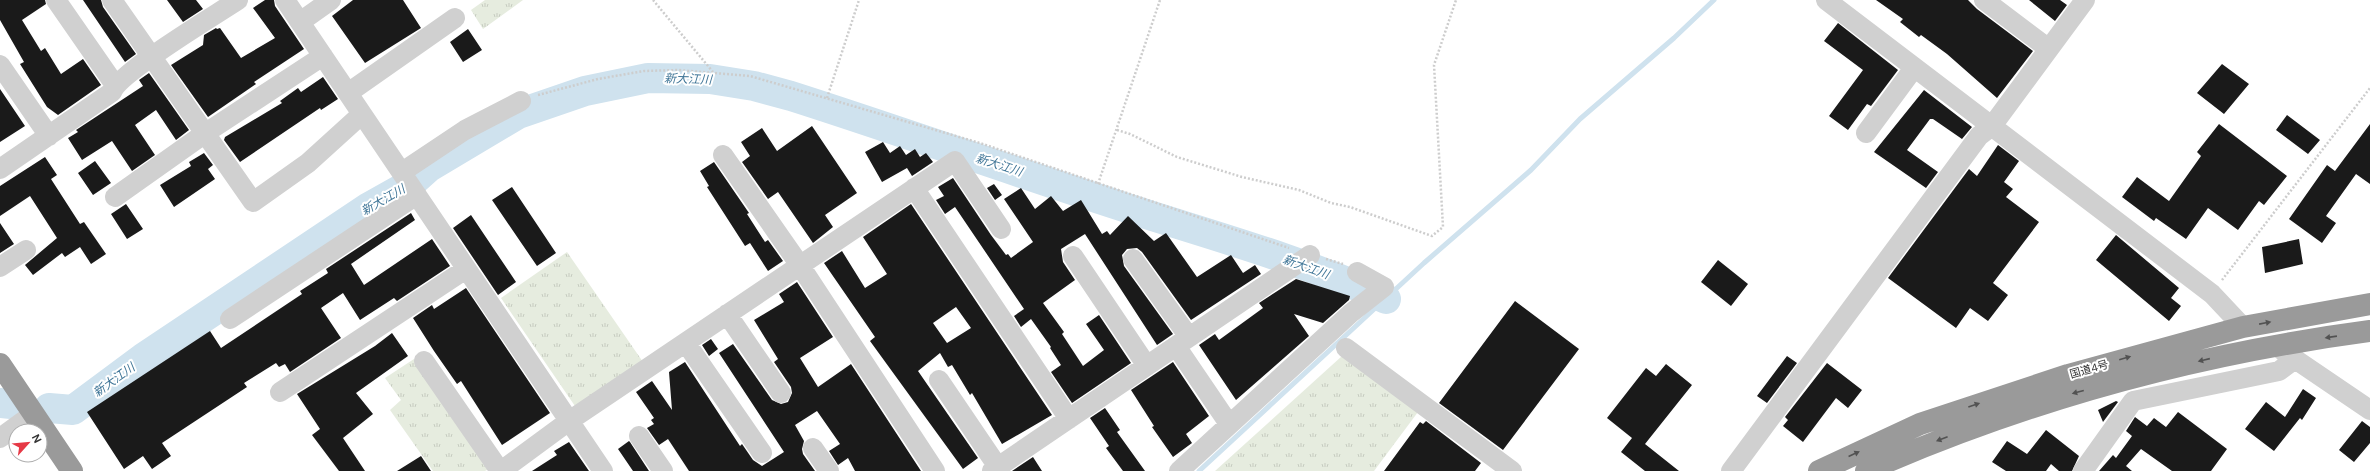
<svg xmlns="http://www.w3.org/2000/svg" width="2370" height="471" viewBox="0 0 2370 471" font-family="'DM Sans','Noto Sans JP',sans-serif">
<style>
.grass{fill:url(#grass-tufts)}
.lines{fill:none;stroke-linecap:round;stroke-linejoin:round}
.stream{stroke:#cfe2ee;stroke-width:5}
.river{stroke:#cfe2ee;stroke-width:30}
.building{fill:#1a1a1a;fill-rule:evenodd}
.path{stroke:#cdcdcd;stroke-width:2.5;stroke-dasharray:2 2;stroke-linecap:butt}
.minor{stroke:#d0d0d0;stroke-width:20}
.highway{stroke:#9a9a9a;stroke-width:22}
.oneway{fill:#525252}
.labels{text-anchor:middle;stroke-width:4;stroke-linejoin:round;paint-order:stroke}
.street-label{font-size:11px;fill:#333;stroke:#fff}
.water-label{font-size:12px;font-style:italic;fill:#3f7597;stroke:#fff}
</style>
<defs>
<pattern id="grass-tufts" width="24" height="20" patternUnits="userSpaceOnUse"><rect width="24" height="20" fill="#e6ecdf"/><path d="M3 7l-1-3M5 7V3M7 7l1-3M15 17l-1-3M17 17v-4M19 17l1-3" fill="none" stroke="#c6cbc0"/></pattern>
</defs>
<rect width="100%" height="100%" fill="#fff"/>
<path class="grass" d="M485 0H523L483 29 471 10Z
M567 252 643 362 577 409 501 298Z
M1342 356 1418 412 1374 471H1215Z
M414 359 489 469 485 471H433L390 410 401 400 385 378Z"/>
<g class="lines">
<path class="stream" d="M1199 471 1424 263 1531 170 1580 119 1674 38 1714 0"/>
<path class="river" d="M0 403 11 404
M49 408 73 410 143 358 369 207 410 184 429 167 518 114 585 91 648 78 710 79 754 86 791 96C904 132 1015 172 1127 208 1214 236 1303 260 1386 299"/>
</g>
<path class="building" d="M0 0H45L46 4 22 20 41 51 45 48 61 74 83 59 101 85 58 115 47 107 20 64 24 62 0 20Z
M83 0H101L103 7 136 54 125 62Z
M167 0H196L203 9 183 22Z
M265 0H274L275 6 304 49 254 82 256 84 208 117 171 65 203 45 204 35 216 28 217 29 220 28 241 58 275 38 253 8Z
M353 0H403L421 28 365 63 332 16Z
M1876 0H1968L1977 9 2033 51 1997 98 1947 54 1921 35 1919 37 1900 22 1903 19Z
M2029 0H2060L2067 5 2055 21Z
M1838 23 1898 70 1871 106 1867 104 1848 130 1829 116 1863 70 1824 41Z
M468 29 482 50 463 62 450 42Z
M2222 64 2249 84 2224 114 2197 93Z
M149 73 189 130 176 140 156 110 135 125 155 155 132 171 112 141 82 160 68 138 78 132 76 130 143 86 139 80Z
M323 77 338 99 321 110 320 108 240 162 224 140 225 137 282 103 280 101 298 88 301 92Z
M0 89 25 126 0 142Z
M1924 90 1972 127 1962 139 1933 119H1930L1907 150 1938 172 1926 188 1874 152Z
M2287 115 2320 140 2308 154 2276 130Z
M2219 124 2287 176 2264 205 2259 201 2238 230 2208 208 2186 239 2156 218 2154 221 2122 197 2137 177 2169 201 2201 156 2197 152Z
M2370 124V184L2356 174 2326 216 2336 223 2322 243 2289 219 2327 165 2335 171Z
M812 126 857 193 825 215 833 227 813 243 778 192 768 199 742 162 750 156 741 142 762 128 777 151Z
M883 142 890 153 900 146 906 155 915 149 920 157 926 153 933 162 912 176 907 168 882 182 865 152Z
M1998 145 2019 161 2004 182 2013 189 2006 197 2039 222 1993 283 2008 295 1988 321 1970 308 1956 328 1888 278 1969 169 1977 176Z
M204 153 213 165 208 169 215 179 174 207 160 185 191 166 189 162Z
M45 157 57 175 51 179 80 224 84 222 106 254 91 264 80 247 65 257 62 253 33 275 25 265 57 238 30 196 0 216V186Z
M95 161 111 183 93 195 78 173Z
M714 162 749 213 747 214 765 242 768 240 783 261 768 271 750 243 745 246 707 187 709 186 700 171Z
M953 178 991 235 1006 255 1008 254 1011 258 1033 242 1004 199 1021 188 1035 209 1051 196 1063 211 1081 200 1102 234 1107 231 1110 235 1128 216 1154 241 1166 233 1197 277 1231 255 1243 273 1255 265 1261 274 1191 320 1142 252 1137 248 1127 249 1122 255 1124 266 1173 334 1157 345 1085 234 1061 249 1063 262 1075 280 1043 303 1064 332 1062 334 1083 366 1104 350 1086 324 1099 315 1131 363 1072 403 1051 372 1061 365 1050 348 1051 347 1031 319 1021 327 1014 316 1024 309 955 207 945 214 936 200 944 196 938 187Z
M994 184 1002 195 995 200 987 188Z
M512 187 556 253 537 266 492 200Z
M126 204 143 229 127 239 111 214Z
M911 204 1052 415 1002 444 972 393 970 395 952 365 948 367 940 353 918 371 978 458 963 469 870 341 875 337 824 263 842 251 865 288 887 274 863 237ZM956 307 971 328 947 343 933 323Z
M411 213 415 220 351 264 364 285 432 239 450 266 397 301 394 298 360 320 343 293 321 308 341 338 290 372 285 364 279 367 276 363 244 383 247 387 162 443 171 456 152 469 143 456 124 469 87 412 210 331 221 348 302 294 300 291 328 273 326 269Z
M471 215 516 282 498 295 453 228Z
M0 223 14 244 0 253Z
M2116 235 2179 288 2171 298 2181 306 2169 321 2096 260Z
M2299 239 2303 264 2265 273 2262 247Z
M1718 260 1748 284 1731 306 1701 282Z
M1296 279 1350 296 1349 300 1323 323 1294 314 1309 336 1236 400 1199 345 1215 334 1219 340 1263 308 1259 303Z
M797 282 833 337 800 358 818 387 851 364 921 471H855L848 458 838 465 829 451 840 444 817 411 795 425 804 441 802 449 803 454 815 471H689L668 439 659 445 647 428 654 424 651 420 654 418 636 392 652 381 672 410 669 372 685 362 740 446 742 444 753 460 762 466 784 452 719 353 733 344 772 400 781 404 788 402 792 393 791 387 774 362 778 359 754 320 784 302 779 294Z
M466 288 550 413 502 445 461 381 457 384 434 351 413 318 432 305 434 309Z
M1515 301 1579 349 1503 450 1439 403Z
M392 333 408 356 356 393 373 414 343 438 365 471H339L312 435 320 429 297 394 375 346Z
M711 339 718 349 709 356 702 345Z
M1787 356 1797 363 1767 403 1757 396Z
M1173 362 1209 416 1186 434 1192 443 1173 457 1152 427 1154 426 1131 390Z
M1827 363 1862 390 1848 408 1836 398 1803 442 1783 426 1788 420 1785 417Z
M1666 364 1692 385 1645 444 1679 471H1645L1621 452 1632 438 1607 418 1646 368 1656 376Z
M2303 389 2316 398 2302 420 2300 418 2274 451 2245 429 2266 402 2285 417Z
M2116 401 2118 402 2103 422 2098 410Z
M1105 408 1120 430 1117 432 1145 471H1123L1106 448 1109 446 1090 418Z
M2178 412 2227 449 2211 471H2172L2141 449 2126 466 2132 471H2099L2113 455 2116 458 2132 436 2126 431 2135 417 2147 426 2154 418 2166 427Z
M1426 421 1481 463 1475 471H1384L1420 422 1423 424Z
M2362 421 2370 427V443L2354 462 2339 450Z
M2046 430 2079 456 2072 471H2059L2051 464 2046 471H2006L1992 462 2007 441 2027 454Z
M629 441 630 442 649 471H633L618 449Z
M569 442 589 471H532L557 455 554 451Z
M421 456 431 471H397Z
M1033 457 1042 471H1012Z"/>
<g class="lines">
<path class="path" d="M653 0 713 72
M538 95 598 79 644 71 678 70 750 76 980 143 1289 248
M827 98 859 0
M1117 130 1130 134 1177 157 1242 177 1299 190 1331 203 1350 207 1432 236 1443 227 1434 65 1456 0
M1098 184 1160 0
M1326 259 1343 264
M2222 280 2370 88"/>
<path class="minor" d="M56 0 115 85
M112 0 253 202 308 163 362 114
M285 0 603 471
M1826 0 2212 294 2243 327
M1984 0 2049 49
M300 22 331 0
M0 65 49 136
M348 93 455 18
M1866 133 1914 68
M723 155 799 264 935 471
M0 169 112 92C120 72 214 16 238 0
M402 172 465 130 521 101
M914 188 1069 419
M115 197 204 134 323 56
M1073 256 1147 366
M1133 259 1189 337
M0 267 26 250
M727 314 781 393
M230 319 417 195
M686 343 762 453
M1176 346 1229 424
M1346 348 1512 471
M2283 351 2370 410
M424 361 500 471
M939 380 998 467
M280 392 466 269
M639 436 663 471
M0 438 33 414
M813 448 829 471
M501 471 569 421 955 161 1001 229
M992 471 1310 255
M1179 471 1351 313 1384 287 1357 272
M1731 471 1979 136 1992 126 2085 0
M2083 471 2133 401 2279 371 2295 359"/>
<path class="highway" d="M0 364 72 471
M1819 471 1920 424 2068 375 2243 327 2370 304
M1866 471C2027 400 2196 354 2370 331"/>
</g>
<defs><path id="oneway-solid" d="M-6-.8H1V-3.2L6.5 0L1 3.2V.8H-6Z"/></defs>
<g class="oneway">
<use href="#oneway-solid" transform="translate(2265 323) rotate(-11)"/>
<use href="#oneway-solid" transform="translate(2331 337) rotate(172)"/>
<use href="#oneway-solid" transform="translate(2125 358) rotate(-16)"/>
<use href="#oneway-solid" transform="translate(2204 360) rotate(167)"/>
<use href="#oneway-solid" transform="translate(2078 392) rotate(165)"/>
<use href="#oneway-solid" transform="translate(1974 405) rotate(-19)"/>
<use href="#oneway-solid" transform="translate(1942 439) rotate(159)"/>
<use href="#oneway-solid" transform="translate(1854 454) rotate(-25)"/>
</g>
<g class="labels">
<g class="street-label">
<text transform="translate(2089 369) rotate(-16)" y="4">国道4号</text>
</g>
<g class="water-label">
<text transform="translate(688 79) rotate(2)" y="4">新大江川</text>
<text transform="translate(999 165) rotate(18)" y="4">新大江川</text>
<text transform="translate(383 200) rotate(-30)" y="4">新大江川</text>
<text transform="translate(1306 267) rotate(20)" y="4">新大江川</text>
<text transform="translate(114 380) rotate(-36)" y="4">新大江川</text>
</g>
</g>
<g transform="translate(28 443) rotate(63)"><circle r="19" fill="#ffffff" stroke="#adadad"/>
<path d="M0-3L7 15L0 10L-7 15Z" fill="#e63946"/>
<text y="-6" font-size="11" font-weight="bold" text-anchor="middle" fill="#333333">N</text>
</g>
</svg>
